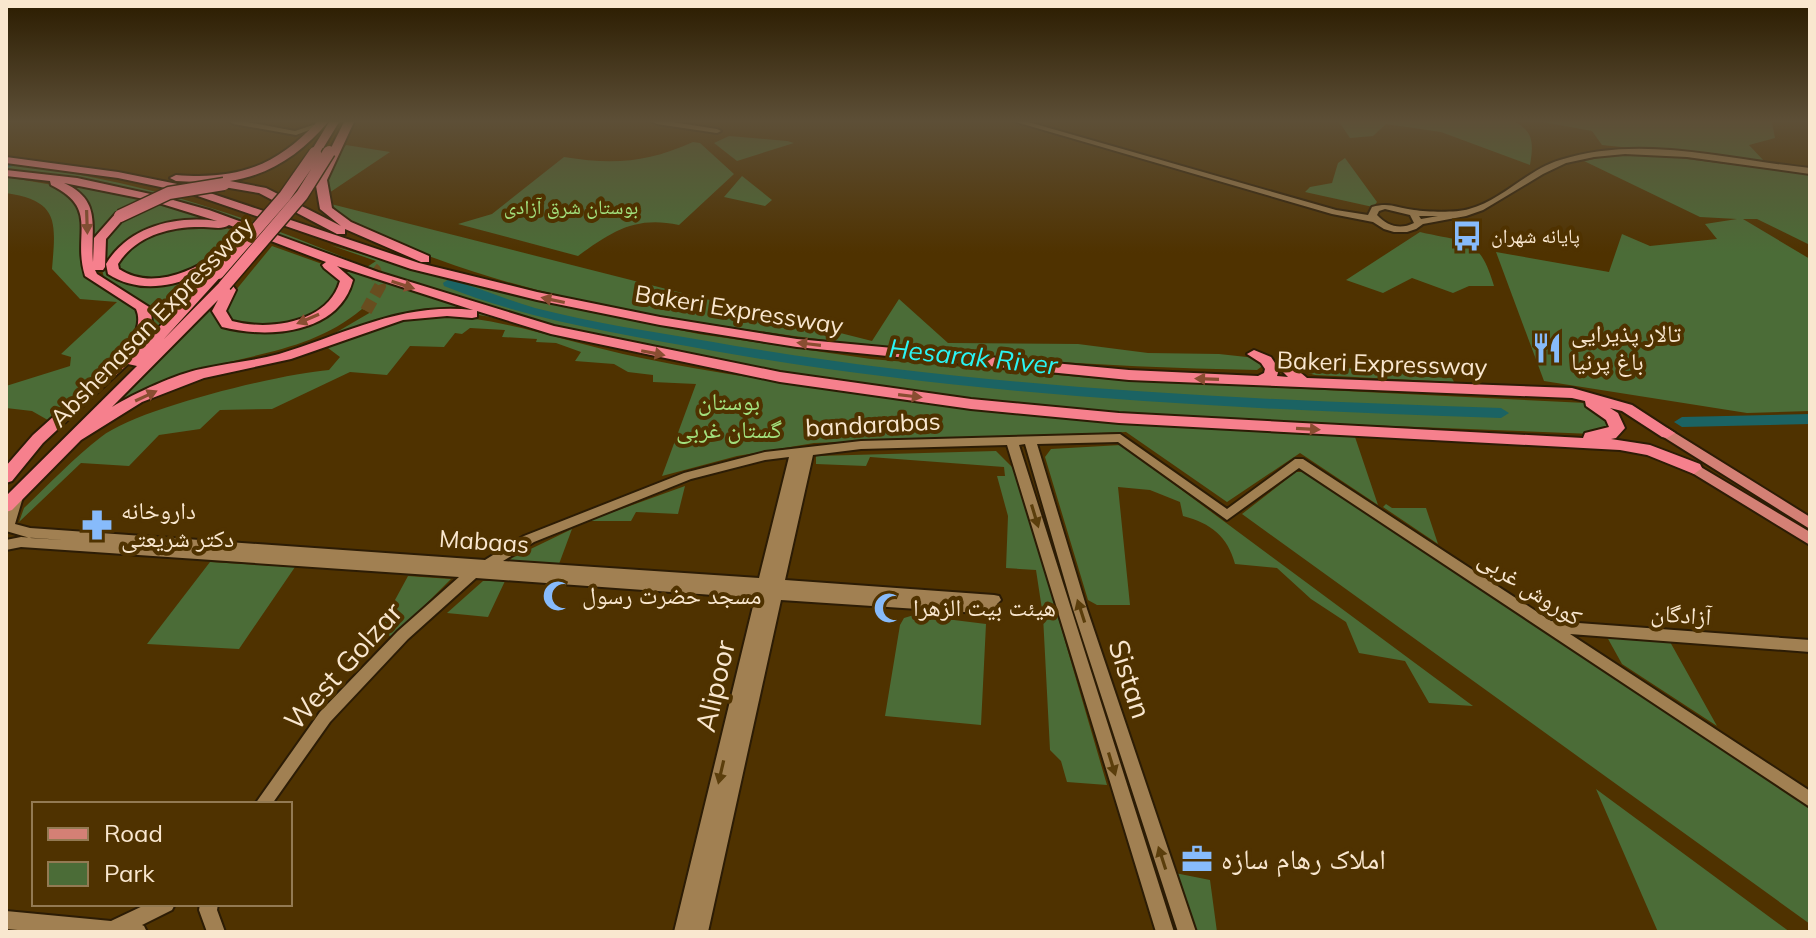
<svg xmlns="http://www.w3.org/2000/svg" width="1816" height="938" viewBox="0 0 1816 938" font-family="Mulish,'Noto Naskh Arabic',sans-serif">
<style>
.green{fill:#4b6c37}
.lines{fill:none;stroke-linecap:round;stroke-linejoin:round}
.river{fill:#1b6363;fill-rule:evenodd}
.highway-tunnel{stroke:#684d1f;stroke-width:12;stroke-dasharray:12 6;stroke-linecap:butt}
.secondary-casing{stroke:#2c1c05;stroke-width:4}
.primary-casing{stroke:#2c1c05;stroke-width:4}
.highway-casing{stroke:#2c1c05;stroke-width:4}
.secondary{fill:#a18052;fill-rule:evenodd}
.primary{fill:#d48075;fill-rule:evenodd}
.highway{fill:#f6808d;fill-rule:evenodd}
.highway-bridge-casing{stroke:#2c1c05;stroke-width:15;stroke-linecap:butt}
.highway-bridge{stroke:#f6808d;stroke-width:12}
.oneway{fill:#894d31}
.oneway2{fill:#5b3e0c}
.labels{text-anchor:middle;stroke-width:8;stroke-linejoin:round;paint-order:stroke}
.far-park-label{font-size:20px;fill:#a3e17d;stroke:#4f3200}
.far-poi-label{font-size:20px;fill:#f9e7cf;stroke:#4f3200;text-anchor:start}
.street-label{font-size:24px;fill:#f9e7cf;stroke:#4f3200}
.poi-label{font-size:24px;fill:#f9e7cf;stroke:#4f3200;text-anchor:start}
.park-label{font-size:24px;fill:#a3e17d;stroke:#4f3200}
.water-label{font-size:26px;font-style:italic;fill:#2af4f3;stroke:#4f3200}
.near-street-label{font-size:28px;fill:#f9e7cf;stroke:#4f3200}
.near-poi-label{font-size:28px;fill:#f9e7cf;stroke:#4f3200;text-anchor:start}
</style>
<rect width="100%" height="100%" fill="#4f3200"/>
<path class="green" d="M1339 122H1515C1535 132 1533 146 1530 165L1441 132 1386 124 1373 136 1350 138Z
M1543 122H1772L1775 138 1749 145 1765 162 1602 145 1592 131Z
M729 136 787 141 794 143 737 161 714 143Z
M693 142 700 143 734 174 679 225C635 216 613 231 578 256L458 224 492 214 564 157C613 165 646 163 693 142Z
M346 145 390 152 323 197 328 168Z
M1618 154 1672 157 1810 175V245L1757 219H1743L1810 259V411L1747 413 1544 381 1496 252 1609 272 1622 234 1650 246 1717 239 1705 224 1737 219 1700 217 1584 161Z
M1345 158 1377 202 1373 207 1305 192 1310 187 1332 183 1338 163Z
M6 164C139 179 245 215 367 267L376 261 330 245 462 283 589 312 699 334 871 359 1104 379 1586 403 1615 427 1593 434 1238 420 1072 410 886 388 723 361 584 333 479 304 389 277 187 203 108 183 6 169Z
M742 176 772 200 765 206 724 197Z
M6 177 53 185 81 204C82 222 79 260 86 275 92 289 125 291 141 315L134 345 53 423 32 411 6 408V386L70 366 71 357 61 354 117 302 80 299 52 269C56 221 59 201 6 193Z
M28 177 149 199 103 229 94 275C89 209 103 190 28 177Z
M151 200 233 226 189 222 124 246 112 276 117 279 161 282 229 255 130 360 145 306 104 278 101 265 106 232Z
M331 204 872 341 899 299 948 343 1078 344 1148 353 1219 354 1256 358 1265 364 1257 370C1083 367 910 354 738 328 637 313 534 295 437 259 400 246 358 233 331 204Z
M212 224 245 234C210 272 170 284 120 274L116 260C143 232 175 228 212 224Z
M1420 232C1467 243 1479 236 1494 286H1469L1453 293 1412 278 1383 293 1346 280Z
M272 246 325 265 343 279 328 308 280 327H240L224 317 227 301Z
M315 258 506 321C407 294 369 329 279 355L330 336 371 312 362 309C318 346 267 352 213 366 178 375 144 395 111 411L224 294 223 325C248 337 293 335 316 318 328 309 339 292 350 280L344 271Z
M434 315C498 317 561 340 623 354 672 365 722 373 772 381 965 414 1159 427 1355 437L1378 505 1300 453 1227 502 1126 432 814 443 737 456 662 476 696 384 653 382V375L628 372 614 364 575 361 581 352 556 343 536 342 537 339 502 337 505 330 470 328 462 334 455 333 444 347 410 346 387 375 350 372 272 409 220 410 200 429 159 435 129 466 81 463 19 522 24 508C49 484 74 458 101 437 138 408 280 374 329 370L340 357 328 348C361 330 398 320 434 315Z
M1303 362 1362 370 1433 368 1430 373H1407L1409 376 1452 378 1454 382 1315 375 1293 369Z
M1121 445 1473 706 1429 703 1405 661 1359 653 1346 622 1311 599 1277 568 1235 564C1228 537 1211 523 1183 516L1180 502 1150 490 1118 487 1130 605H1097L1088 600 1045 457 1051 449Z
M996 451 1015 470 1107 785 1067 782 1061 761 1050 750 1043 616 1036 570 1006 568 1008 516 997 476H1005L1004 467 870 457 866 466 816 464V456Z
M1296 472H1306L1810 808V924L1242 514Z
M685 486 678 514 636 512 631 521H588Z
M1386 504 1392 508H1426L1438 544 1383 507Z
M572 529 559 564 509 561 512 558Z
M210 562 295 567 239 649 147 644Z
M408 576 451 579 394 636 376 635Z
M483 581H505L488 617 447 613Z
M914 615 986 624 981 725 885 716 900 625 904 618Z
M1616 635 1669 640 1717 726 1622 664 1607 637Z
M1596 789 1790 932H1658Z
M1175 873 1210 880 1217 932H1195Z"/>
<g class="lines">
<path class="river" d="M6 162 14 163 16 165 6 168Z
M449 279C478 287 506 300 535 308 593 323 654 332 713 342 973 388 1237 399 1501 408L1509 413 1501 418C1237 409 974 397 714 351 623 334 531 321 444 286L443 283Z
M1810 414V424L1682 427 1674 422 1682 417Z"/>
<path class="highway-tunnel" d="M366 311 380 286 375 270 369 265"/>
<g class="secondary-casing">
<path id="secondary" d="M230 122H247L295 131 313 125 317 127 296 135 234 124Z
M653 122H672L717 129 721 131 717 133 657 124Z
M1016 122H1028L1336 210 1368 215 1372 207C1390 202 1396 208 1414 210 1427 212 1456 213 1469 209 1502 200 1527 170 1560 160 1641 134 1729 160 1810 168V174L1687 157 1625 154 1594 157 1566 163 1543 174 1483 210 1466 216 1423 224 1416 229 1407 232H1394L1384 229 1373 222 1332 214ZM1385 209 1410 215 1414 223C1400 230 1387 226 1377 215L1379 211ZM1419 216H1438L1421 219Z
M1120 434 1227 509 1295 459H1303L1551 621 1810 640V652L1570 634 1810 791V807L1299 468 1227 520 1118 442 1037 444 1087 609 1196 932H1178L1073 609 1025 444 1019 445 1174 932H1156L1007 445 861 449 813 455 785 580 994 595 999 596 1001 600 997 604 1001 609 999 613 994 614 781 600 708 932H674L755 598 476 578 408 639 330 722 272 804H255L320 712 398 631 459 577 21 547 6 550V540L21 537 64 540 30 538 6 531C6 518 5 499 17 493L23 497 15 524 30 528 485 560 524 536 684 473 765 452 861 441ZM789 457 759 578 503 561 534 542 691 479 765 460Z
M147 904H175L172 910 142 925 144 926 147 932H41L6 929V911L111 921Z
M200 904H218L217 910 225 932H207L199 910Z"/>
</g>
<g class="primary-casing">
<path id="primary" d="M1667 428 1810 517V529L1662 436 1660 433Z
M1694 463 1810 532V545L1689 471 1687 468 1689 465Z"/>
</g>
<g class="highway-casing">
<path id="highway" d="M317 122H328C302 153 270 175 230 181L266 188 341 226 320 209 315 180 344 122H354L327 180 332 208 351 222 429 256V262H421L345 229V234H337L259 193 224 187 219 183 176 181 170 178 176 175C237 180 275 167 317 122Z
M329 122H339L319 155H311L310 153Z
M6 157 118 172 192 187 419 263 537 292 660 317 797 339 1129 370 1258 376 1264 373 1265 369 1261 363 1247 354 1254 350 1271 357 1279 369 1277 376 1288 377 1280 369 1285 359 1301 355 1308 359 1295 368 1307 378 1572 388 1632 405 1675 433 1667 438 1662 437 1622 411 1610 408 1618 413 1625 428 1616 438 1611 439 1650 445 1700 464 1702 468 1694 474 1647 455 1620 450 1119 423 971 409 780 382 551 334 477 311V317L472 318 447 316 403 320 291 359 204 378 142 402 81 440 12 510 6 512V496L137 366 128 364 43 443 12 481 6 483V466L33 435 124 353C132 340 143 325 136 309L85 276C72 234 100 209 51 185L50 181 6 176V170L77 178 155 195 209 210 378 272 554 326 780 372 971 399 1119 413 1583 438 1585 433 1609 427 1606 420 1586 406 1585 401 1572 398 1129 380 797 347 660 325 537 300 411 269 189 193 118 178 6 163ZM64 183 149 200 217 221C175 215 128 227 106 264L108 274C151 302 207 277 242 247V241C231 240 225 250 215 256 187 274 149 289 119 269L118 264C136 235 172 226 204 227 214 227 221 230 229 225L326 262 322 265 324 268 340 281C328 323 269 331 232 321L226 311 236 290 230 282H220L163 340 224 273 218 269 213 270 145 342C152 331 154 319 149 307L97 274 95 270H103L105 267 106 239 126 216 120 212 116 213 94 238 93 262C90 227 103 201 64 183ZM337 266 473 310C402 302 345 334 279 354 254 361 227 363 201 369 176 374 135 393 112 407L218 300 212 311 222 327C268 339 339 334 353 280Z"/>
</g>
<use href="#secondary" class="secondary"/>
<use href="#primary" class="primary"/>
<use href="#highway" class="highway"/>
<g class="highway-bridge-casing">
<path id="highway-bridge" d="M120 216 169 193 224 184
M218 273 285 196 315 153
M225 285 302 195 329 152"/>
</g>
<use href="#highway-bridge" class="highway-bridge"/>
</g>
<defs><path id="oneway-solid" d="M-6-.8H1V-3.2L6.5 0L1 3.2V.8H-6Z" transform="scale(2)"/></defs>
<g class="oneway">
<use href="#oneway-solid" transform="translate(87 222) rotate(88)"/>
<use href="#oneway-solid" transform="translate(403 285) rotate(18)"/>
<use href="#oneway-solid" transform="translate(553 300) rotate(-168)"/>
<use href="#oneway-solid" transform="translate(308 319) rotate(157)"/>
<use href="#oneway-solid" transform="translate(809 344) rotate(-173)"/>
<use href="#oneway-solid" transform="translate(653 353) rotate(11)"/>
<use href="#oneway-solid" transform="translate(1207 379) rotate(-178)"/>
<use href="#oneway-solid" transform="translate(146 396) rotate(-25)"/>
<use href="#oneway-solid" transform="translate(910 396) rotate(7)"/>
<use href="#oneway-solid" transform="translate(1308 429) rotate(3)"/>
</g>
<g class="oneway2">
<use href="#oneway-solid" transform="translate(1035 516) rotate(73)"/>
<use href="#oneway-solid" transform="translate(1081 611) rotate(-108)"/>
<use href="#oneway-solid" transform="translate(1112 764) rotate(73)"/>
<use href="#oneway-solid" transform="translate(721 772) rotate(103)"/>
<use href="#oneway-solid" transform="translate(1162 858) rotate(-108)"/>
</g>
<linearGradient id="sky" x2="0" y2="1"><stop stop-color="#2b1c00"/><stop offset="0.48" stop-color="#5d4f37"/><stop offset="1" stop-color="#5d4f37" stop-opacity="0"/></linearGradient>
<rect width="1816" height="253" fill="url(#sky)"/>
<defs>
<g id="bus-bare" transform="scale(2.4)"><path d="M-5-6H5V4H4V6H2V4H-2V6H-4V4H-5ZM-3.5-4V0h7V-4ZM-3.5 1.2v1.5H-2V1.2ZM2 1.2v1.5H3.5V1.2Z" fill="#87bbfb" stroke="#4f3200" stroke-width="2.5" paint-order="stroke"/></g>
<g id="restaurant-bare" transform="scale(2.4)"><path d="M-5-6h1v4h1v-4h1v4h1v-4h1v5L-1.5 .5V6h-2V.5L-5-1ZM5-6V6H3V1.5H1.5Q1.5-4 5-6Z" fill="#87bbfb" stroke="#4f3200" stroke-width="2.5" paint-order="stroke"/></g>
<g id="pharmacy-bare" transform="scale(2.4)"><path d="M-2-6h4v4h4v4h-4v4h-4v-4h-4v-4h4Z" fill="#87bbfb" stroke="#4f3200" stroke-width="2.5" paint-order="stroke"/></g>
<g id="mosque-bare" transform="scale(2.4)"><path d="M3.5-4.9A6 6 0 1 0 3.5 4.9A5 5 0 1 1 3.5-4.9Z" fill="#87bbfb" stroke="#4f3200" stroke-width="2.5" paint-order="stroke"/></g>
<g id="office-bare" transform="scale(2.4)"><path d="M-6-3h4V-5.5h4V-3h4V5H-6ZM-1-4.5V-3h2v-1.5ZM-6 0V1H6V0Z" fill="#87bbfb" stroke="#4f3200" stroke-width="2.5" paint-order="stroke"/></g>
</defs>
<g fill-rule="evenodd">
<use href="#bus-bare" x="1467" y="236"/>
<use href="#restaurant-bare" x="1547" y="348"/>
<use href="#pharmacy-bare" x="97" y="525"/>
<use href="#mosque-bare" x="558" y="596"/>
<use href="#mosque-bare" x="889" y="608"/>
<use href="#office-bare" x="1197" y="859"/>
</g>
<g class="labels">
<g class="far-park-label">
<text x="571" y="214">بوستان شرق آزادی</text>
</g>
<g class="far-poi-label">
<text x="1491" y="243">پایانه شهران</text>
</g>
<g class="street-label">
<text transform="translate(739 310) rotate(9)" y="8">Bakeri Expressway</text>
<text transform="translate(152 322) rotate(-46)" y="8">Abshenasan Expressway</text>
<text transform="translate(1382 364) rotate(2)" y="8">Bakeri Expressway</text>
<text transform="translate(873 425) rotate(-3)" y="8">bandarabas</text>
<text transform="translate(484 542) rotate(4)" y="8">Mabaas</text>
<text transform="translate(1530 588) rotate(33)" y="8">کوروش غربی</text>
<text transform="translate(1681 615) rotate(4)" y="8">آزادگان</text>
</g>
<g class="poi-label">
<text x="1571" y="342">تالار پذیرایی<tspan x="1571" dy="28">باغ پرنیا</tspan></text>
<text x="121" y="519">داروخانه<tspan x="121" dy="28">دکتر شریعتی</tspan></text>
<text x="582" y="604">مسجد حضرت رسول</text>
<text x="913" y="616">هیئت بیت الزهرا</text>
</g>
<g class="park-label">
<text x="729" y="410">بوستان<tspan x="729" dy="28">گستان غربی</tspan></text>
</g>
<g class="water-label">
<text transform="translate(973 357) rotate(6)" y="9">Hesarak River</text>
</g>
<g class="near-street-label">
<text transform="translate(343 666) rotate(-48)" y="10">West Golzar</text>
<text transform="translate(1130 679) rotate(72)" y="10">Sistan</text>
<text transform="translate(715 686) rotate(-77)" y="10">Alipoor</text>
</g>
<g class="near-poi-label">
<text x="1221" y="869">املاک رهام سازه</text>
</g>
</g>
<rect width="1816" height="938" fill="none" stroke="#f9e7cf" stroke-width="16"/>
<rect x="32" y="802" width="260" height="104" fill="#4f3200" stroke="#937a53" stroke-width="2"/>
<rect x="48" y="828" width="40" height="12" fill="#d48075" stroke="#937a53" stroke-width="2"/>
<text x="104" y="842" font-size="24" fill="#f9e7cf">Road</text>
<rect x="48" y="862" width="40" height="24" fill="#4b6c37" stroke="#937a53" stroke-width="2"/>
<text x="104" y="882" font-size="24" fill="#f9e7cf">Park</text>
</svg>
